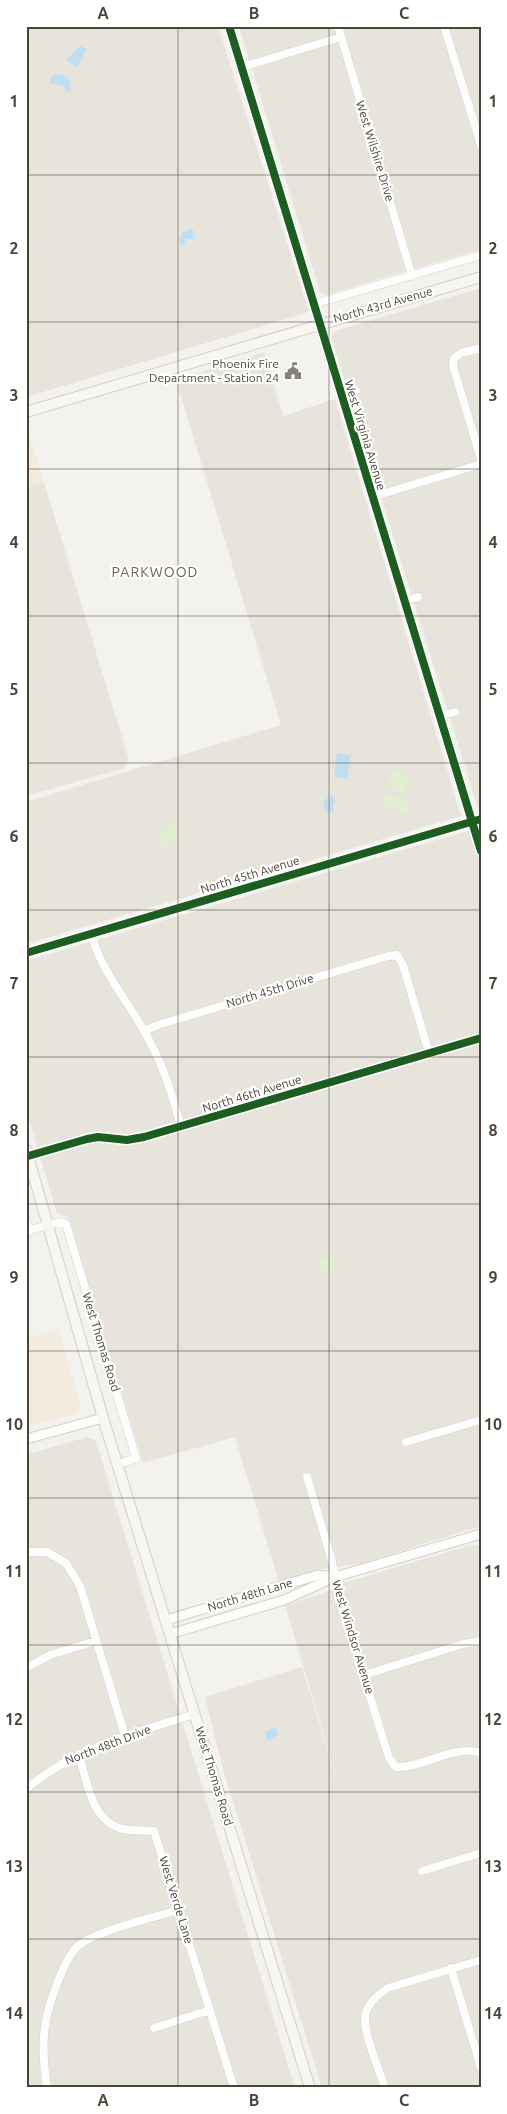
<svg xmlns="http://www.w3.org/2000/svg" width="507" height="2114" viewBox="0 0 507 2114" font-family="Ubuntu,sans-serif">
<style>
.residential{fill:#e7e4dc}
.commercial{fill:#f3ebdf}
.green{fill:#e1eecf}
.water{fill:#c0ddf1}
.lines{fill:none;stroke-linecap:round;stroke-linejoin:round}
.minor-casing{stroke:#d2d0cb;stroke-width:9}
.tertiary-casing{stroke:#d2d0cb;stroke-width:11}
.secondary-casing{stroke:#d3cfc5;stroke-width:12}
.minor{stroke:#fdfdfc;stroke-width:8}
.tertiary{stroke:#fdfdfc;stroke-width:9}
.secondary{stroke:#f7f6f1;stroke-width:10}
.cycleway-casing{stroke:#fff;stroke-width:11}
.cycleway{stroke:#1b5e20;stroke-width:8}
.grid{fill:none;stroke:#4b4439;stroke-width:1;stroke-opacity:0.55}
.labels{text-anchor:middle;stroke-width:4.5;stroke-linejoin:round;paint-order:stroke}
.street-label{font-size:12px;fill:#4b4439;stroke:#fff}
.poi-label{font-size:12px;fill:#4b4439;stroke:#fff;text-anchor:end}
.neighbourhood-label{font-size:14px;letter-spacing:1px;fill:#6e6250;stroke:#fff}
.neatline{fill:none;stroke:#4b4439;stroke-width:2}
.grid-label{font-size:16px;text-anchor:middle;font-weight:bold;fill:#4b4439}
</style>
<rect width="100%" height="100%" fill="#f4f2ee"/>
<path class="residential" d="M26 26H218L309 312 26 397Z
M239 26H481V249L325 295 320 292Z
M481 288V818L331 336 335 331Z
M264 352 283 416 335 399 461 816 26 944V802L281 725 176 380Z
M44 482 129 760 124 768 26 796V488Z
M481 827V1526L359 1564 325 1568 279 1582 235 1437 143 1463 67 1216H63L57 1213 26 1110V961Z
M87 1437 95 1440 97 1445 295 2088H26V1453L35 1452Z
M481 1545V2088H322L223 1769 205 1697 302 1667 348 1816 285 1605 322 1594 347 1582 467 1546Z"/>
<path class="commercial" d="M26 423 44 482 26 488Z
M58 1329 80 1403 79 1408 76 1414 26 1427V1338Z"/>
<path class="green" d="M393 770 410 777 404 794 386 787Z
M387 794 410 802 406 813 383 805Z
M174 821 183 833 166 847 157 835Z
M332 1257 335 1269 322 1273 319 1262Z"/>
<path class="water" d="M80 46 87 49 77 67 66 60Z
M54 75C66 73 73 81 70 92H67L62 85 50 84V79Z
M189 229 194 231 195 239H186L184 245H181L179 241 182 233Z
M337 753 351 756 347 779 334 777Z
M331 795 336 800 333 804 334 811 330 813 325 811 323 802Z
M274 1727H275L278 1735 267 1741 265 1732Z"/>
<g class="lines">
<g class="minor-casing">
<path id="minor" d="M229 26 481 851
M338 26 412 276
M444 26 481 145
M242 67 341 37
M314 304 481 255
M481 348 461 353 454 358 453 366 481 459
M341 395 356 390
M372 497 481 464
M404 601 418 597
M440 716 455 712
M91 934C101 970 126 999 144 1031 163 1063 171 1091 181 1127
M26 953 481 819
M144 1031 158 1025 388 956 397 955 403 965 429 1053
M28 1156 87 1139 98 1137 127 1140 144 1137 481 1038
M26 1221 29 1231
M26 1231 60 1222 66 1224 136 1458 117 1465
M406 1442 481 1420
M307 1477 332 1561 337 1590 389 1758 396 1767C423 1768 454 1744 481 1753
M26 1552H47L66 1563 80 1586 125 1736
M26 1668 50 1655 96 1641
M364 1675 463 1644 481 1641
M79 1754C87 1781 91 1822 123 1829 133 1831 145 1830 154 1831L234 2088
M26 1789C76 1747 134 1733 195 1714
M422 1871 481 1853
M451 1968 481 2068
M154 2028 210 2010
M47 2088C44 2068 42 2047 45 2027 47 2008 64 1958 78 1946 95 1931 155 1917 179 1910
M385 2088C380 2071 364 2036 365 2019 365 2006 377 1995 388 1988L481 1960"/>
</g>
<g class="tertiary-casing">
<path id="tertiary" d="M26 1439 103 1418
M166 1620 318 1575 334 1577
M170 1634 284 1600 335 1577 481 1534"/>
</g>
<g class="secondary-casing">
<path id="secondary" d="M26 412 481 277
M26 1149 103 1418 310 2088"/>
</g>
<use href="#minor" class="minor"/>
<use href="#tertiary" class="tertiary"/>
<use href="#secondary" class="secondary"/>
<g class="cycleway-casing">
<path id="cycleway" d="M229 26 481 851
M26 953 481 819
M28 1156 87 1139 98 1137 127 1140 144 1137 481 1038"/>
</g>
<use href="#cycleway" class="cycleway"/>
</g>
<path class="grid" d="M178 26V2088M329 26V2088M26 175H481M26 322H481M26 469H481M26 616H481M26 763H481M26 910H481M26 1057H481M26 1204H481M26 1351H481M26 1498H481M26 1645H481M26 1792H481M26 1939H481"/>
<defs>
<g id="civic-bare" transform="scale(1.35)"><path d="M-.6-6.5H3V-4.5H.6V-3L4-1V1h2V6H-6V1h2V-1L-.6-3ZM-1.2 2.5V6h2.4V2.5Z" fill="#868178" stroke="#fff" stroke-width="2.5" paint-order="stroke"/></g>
</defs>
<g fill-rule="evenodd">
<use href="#civic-bare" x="293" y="371"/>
</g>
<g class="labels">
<g class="street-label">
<text transform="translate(375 151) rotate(73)" y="4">West Wilshire Drive</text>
<text transform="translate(383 305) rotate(-16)" y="4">North 43rd Avenue</text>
<text transform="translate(365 435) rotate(73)" y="4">West Virginia Avenue</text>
<text transform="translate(250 875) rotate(-17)" y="4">North 45th Avenue</text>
<text transform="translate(270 991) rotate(-17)" y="4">North 45th Drive</text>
<text transform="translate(252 1094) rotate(-17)" y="4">North 46th Avenue</text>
<text transform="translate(101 1342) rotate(73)" y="4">West Thomas Road</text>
<text transform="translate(250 1595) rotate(-17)" y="4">North 48th Lane</text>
<text transform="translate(353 1637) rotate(73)" y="4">West Windsor Avenue</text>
<text transform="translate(108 1745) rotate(-21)" y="4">North 48th Drive</text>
<text transform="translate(214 1776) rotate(73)" y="4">West Thomas Road</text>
<text transform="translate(176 1900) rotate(73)" y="4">West Verde Lane</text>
</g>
<g class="poi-label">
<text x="279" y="368">Phoenix Fire<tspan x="279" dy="14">Department - Station 24</tspan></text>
</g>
<g class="neighbourhood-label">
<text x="155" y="577">PARKWOOD</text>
</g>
</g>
<rect width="507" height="2114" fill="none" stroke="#ffffff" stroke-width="55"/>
<rect x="28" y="28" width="452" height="2058" class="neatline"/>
<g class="grid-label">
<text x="103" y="19">A</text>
<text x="254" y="19">B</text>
<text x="404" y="19">C</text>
<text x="14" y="107">1</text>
<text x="493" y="107">1</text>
<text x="14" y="254">2</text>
<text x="493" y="254">2</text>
<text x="14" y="401">3</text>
<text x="493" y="401">3</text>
<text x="14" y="548">4</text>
<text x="493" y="548">4</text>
<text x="14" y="695">5</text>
<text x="493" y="695">5</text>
<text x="14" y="842">6</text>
<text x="493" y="842">6</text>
<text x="14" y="989">7</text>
<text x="493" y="989">7</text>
<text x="14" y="1136">8</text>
<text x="493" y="1136">8</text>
<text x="14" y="1283">9</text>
<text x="493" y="1283">9</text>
<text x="14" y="1430">10</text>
<text x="493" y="1430">10</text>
<text x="14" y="1577">11</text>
<text x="493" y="1577">11</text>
<text x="14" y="1725">12</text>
<text x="493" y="1725">12</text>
<text x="14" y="1872">13</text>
<text x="493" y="1872">13</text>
<text x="14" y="2019">14</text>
<text x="493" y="2019">14</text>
<text x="103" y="2106">A</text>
<text x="254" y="2106">B</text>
<text x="404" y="2106">C</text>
</g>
</svg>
